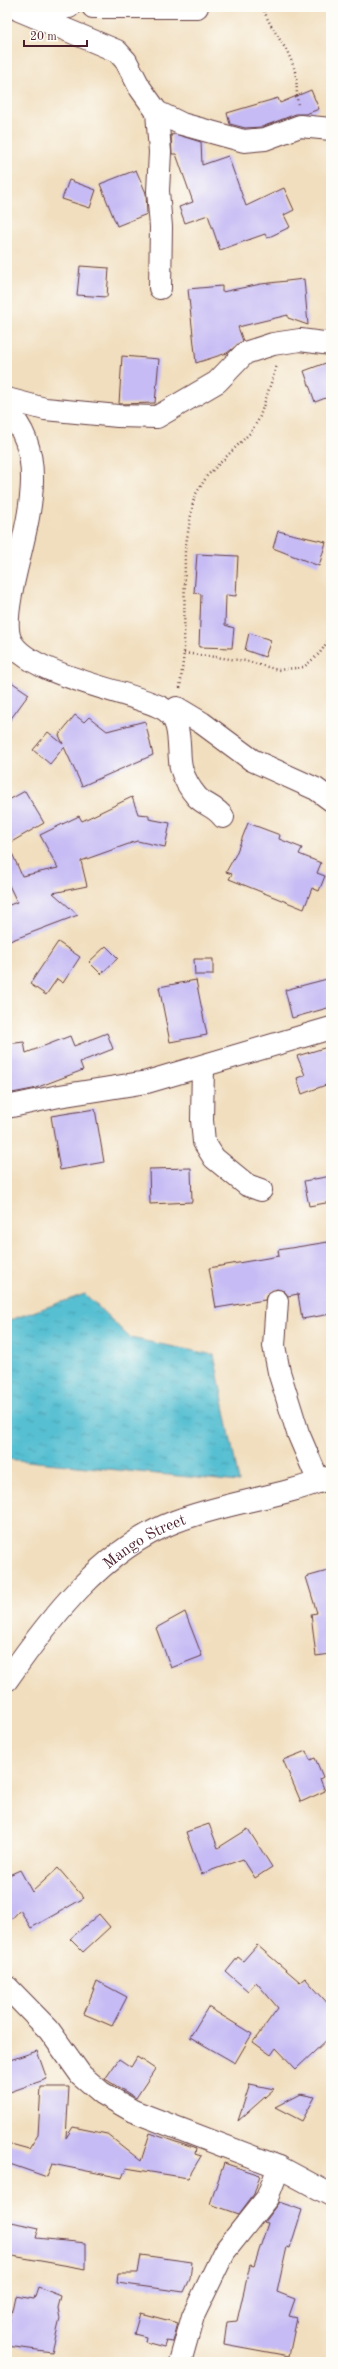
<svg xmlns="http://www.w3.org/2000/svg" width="338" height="2369" viewBox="0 0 338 2369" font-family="'Old Standard TT',serif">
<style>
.water{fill:url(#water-ripples);stroke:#506f7e}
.building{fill:#c6bbf4}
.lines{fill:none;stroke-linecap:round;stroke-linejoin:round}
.minor-casing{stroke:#633c41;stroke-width:24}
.path{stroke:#633c41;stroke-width:2.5;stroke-dasharray:1 3;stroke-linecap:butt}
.minor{stroke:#fff;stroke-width:22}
.labels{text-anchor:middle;stroke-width:4;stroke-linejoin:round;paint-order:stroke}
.street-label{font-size:16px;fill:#4a1f2b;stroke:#fdfcf7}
</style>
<defs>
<pattern id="water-ripples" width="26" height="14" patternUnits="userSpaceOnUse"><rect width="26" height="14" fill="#56bfd2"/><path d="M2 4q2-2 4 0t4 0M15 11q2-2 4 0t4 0" fill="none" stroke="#499bab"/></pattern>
</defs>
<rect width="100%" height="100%" fill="#fdfcf7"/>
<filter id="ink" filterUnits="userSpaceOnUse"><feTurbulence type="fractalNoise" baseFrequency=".025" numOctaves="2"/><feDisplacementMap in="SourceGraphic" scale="8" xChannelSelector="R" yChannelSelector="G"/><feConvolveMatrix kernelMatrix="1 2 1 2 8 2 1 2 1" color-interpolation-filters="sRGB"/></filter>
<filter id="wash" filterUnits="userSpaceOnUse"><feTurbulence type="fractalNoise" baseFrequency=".012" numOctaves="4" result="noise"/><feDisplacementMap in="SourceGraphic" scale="16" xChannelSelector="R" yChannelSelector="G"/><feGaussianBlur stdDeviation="0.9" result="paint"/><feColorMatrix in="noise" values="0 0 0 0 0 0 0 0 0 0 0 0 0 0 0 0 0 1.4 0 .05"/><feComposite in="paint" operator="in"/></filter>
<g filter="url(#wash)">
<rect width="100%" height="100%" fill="#f1debe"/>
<path class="water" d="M85 1294 130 1338 214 1355 239 1482 7 1459V1321Z"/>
<g id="blocks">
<path class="building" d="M311 90 319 109 306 114H296L262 127 245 128 230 124 227 113 278 98 280 103Z
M175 134 201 142 202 165 228 156 246 206 284 188 294 210 284 215 290 227 267 238 265 234 220 250 208 215 185 223 179 207 193 202 176 154H172L171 135Z
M136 170 146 193 147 214 117 226 100 184Z
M69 180 96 190 90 208 62 199Z
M80 266 109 268 107 297 77 295Z
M304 279 308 325 288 318V315L238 327 243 341 227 353 196 363 188 289 222 286V292L261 284Z
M122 356 159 359 155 403 119 404Z
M331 361V396L315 402 304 371Z
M278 531 326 542 319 566 273 548Z
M197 554 238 556 236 596 226 595 225 625 234 628 232 648 199 647 201 594 194 593Z
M249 633 271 640 265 657 245 650Z
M7 679 29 694 7 724Z
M75 715 84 722 89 717 107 731 145 721 153 755 82 786 64 747 50 764 33 750 48 732 63 744 59 735Z
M25 791 44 823 8 844 22 876 58 868 40 835 79 816 82 821 132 797 138 814 149 815V819L170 823 165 847 137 841 81 861 87 886 53 893 78 915 7 942V906L17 902 7 881V801Z
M248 823 280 835 279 839 302 848 299 854 321 863 317 873 325 876 319 891 312 888 304 909 229 879 232 874 226 872 236 854Z
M58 942 80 957 63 983 57 979 46 995 30 984Z
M106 946 118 958 101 974 89 962Z
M194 959H213V975H195Z
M327 979 331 992V1007L292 1018 285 990Z
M196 980 207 1035 170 1042 159 987Z
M107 1033 113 1049 80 1062 83 1070 33 1089 7 1094V1044L24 1042 26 1053 70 1036 74 1046Z
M331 1046V1083L302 1094 297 1078 305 1075 297 1056Z
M95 1109 104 1162 60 1170 51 1116Z
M191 1168 192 1202 150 1204 149 1169Z
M331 1176V1202L309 1206 304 1181Z
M328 1242 331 1262V1314L302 1319 298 1294 288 1296 284 1291 277 1289 267 1294 265 1300 216 1308 209 1268 279 1256 278 1250Z
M331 1570V1654L316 1656 311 1614 317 1613 306 1577Z
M185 1612 202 1656 171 1668 156 1628Z
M306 1751 310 1760 315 1758 323 1777 320 1779 325 1791 301 1802 283 1760Z
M209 1824 218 1848 248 1829 272 1867 255 1878 243 1859 201 1874 186 1832Z
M58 1868 84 1898 31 1928 20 1910 7 1924V1876L20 1870 32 1892Z
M99 1914 110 1927 83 1952 70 1939Z
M257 1945 300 1982 305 1978 331 2007V2036L296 2069 276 2048 271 2055 253 2042 278 2008 256 1982 248 1991 226 1972 238 1957 243 1961Z
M97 1981 127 1997 112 2026 84 2014Z
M208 2007 252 2034 235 2063 190 2037Z
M37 2051 47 2079 7 2093V2061Z
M137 2057 155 2069 136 2098 105 2079 119 2059 131 2067Z
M250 2084 274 2089 238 2121Z
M41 2087H69L66 2138 73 2127 107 2134 141 2161 150 2133 196 2149 195 2154 201 2156 188 2178 126 2168 122 2178 52 2164 47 2177 7 2163V2143L29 2149 38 2135Z
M300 2094 315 2097 302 2121 275 2107Z
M224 2163 260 2175 254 2194 239 2214 210 2204Z
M279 2202 302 2210 290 2248 287 2247 277 2292 295 2299 289 2316 297 2318 289 2356 224 2344 227 2322 237 2321 250 2265 254 2266 268 2223 264 2222Z
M7 2221 39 2228 36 2238 86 2243V2269L7 2255Z
M141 2255 192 2262 190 2279 184 2292 117 2283 118 2273H138Z
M38 2287 61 2296 58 2308 60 2319 52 2352 7 2346V2333L15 2296 34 2299Z
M140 2313 178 2323 173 2342 166 2341 164 2347 145 2342 146 2337 134 2334Z"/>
</g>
</g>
<g filter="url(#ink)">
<use href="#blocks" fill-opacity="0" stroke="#633c41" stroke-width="1"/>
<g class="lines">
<g class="minor-casing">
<g id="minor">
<path d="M93 7H197"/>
<path d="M24 9 69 7"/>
<path d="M19 10 117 51 126 61 140 88 157 112 182 124 244 141 265 139 300 126 331 129"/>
<path d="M157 112 160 152 158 191 161 227 160 288"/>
<path d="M7 399 45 409 118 416 157 417 217 382 245 353 273 344 300 340 331 344"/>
<path d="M7 411C55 458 21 538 11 594 9 606 5 626 10 639 23 674 130 691 162 708 184 719 177 748 181 768 184 778 190 789 197 797 206 806 215 806 223 817"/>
<path d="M177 708 202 723 252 760 316 789 331 800"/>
<path d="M203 1066 202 1120 204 1142 214 1158 247 1185 261 1190"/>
<path d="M7 1107 59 1096 147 1082 331 1028"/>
<path d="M277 1301 274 1346 279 1372 298 1433 319 1482"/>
<path id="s1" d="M7 1680C50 1618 102 1550 174 1522 225 1502 280 1498 331 1477"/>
<path d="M7 1987 49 2030 81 2075 102 2093 133 2111 279 2167 331 2195"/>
<path d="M180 2362 193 2316 224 2252 267 2198 279 2167"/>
</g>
</g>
<path class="path" d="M263 7C269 28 286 44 293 65 298 77 296 94 298 106
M184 653 246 661 278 670 304 667 319 654 331 637
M180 688 184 653 185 550 194 497 207 476 250 433 259 419 277 365"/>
<use href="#minor" class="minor"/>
</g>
</g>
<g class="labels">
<g class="street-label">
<text dy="6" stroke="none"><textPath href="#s1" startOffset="198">Mango Street</textPath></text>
</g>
</g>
<rect width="338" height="2369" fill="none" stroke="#fdfcf7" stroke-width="24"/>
<path d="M24 40v6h63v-6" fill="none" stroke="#4a1f2b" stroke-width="2"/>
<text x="30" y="40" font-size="12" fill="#4a1f2b" stroke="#fdfcf7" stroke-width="3" paint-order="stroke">20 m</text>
</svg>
